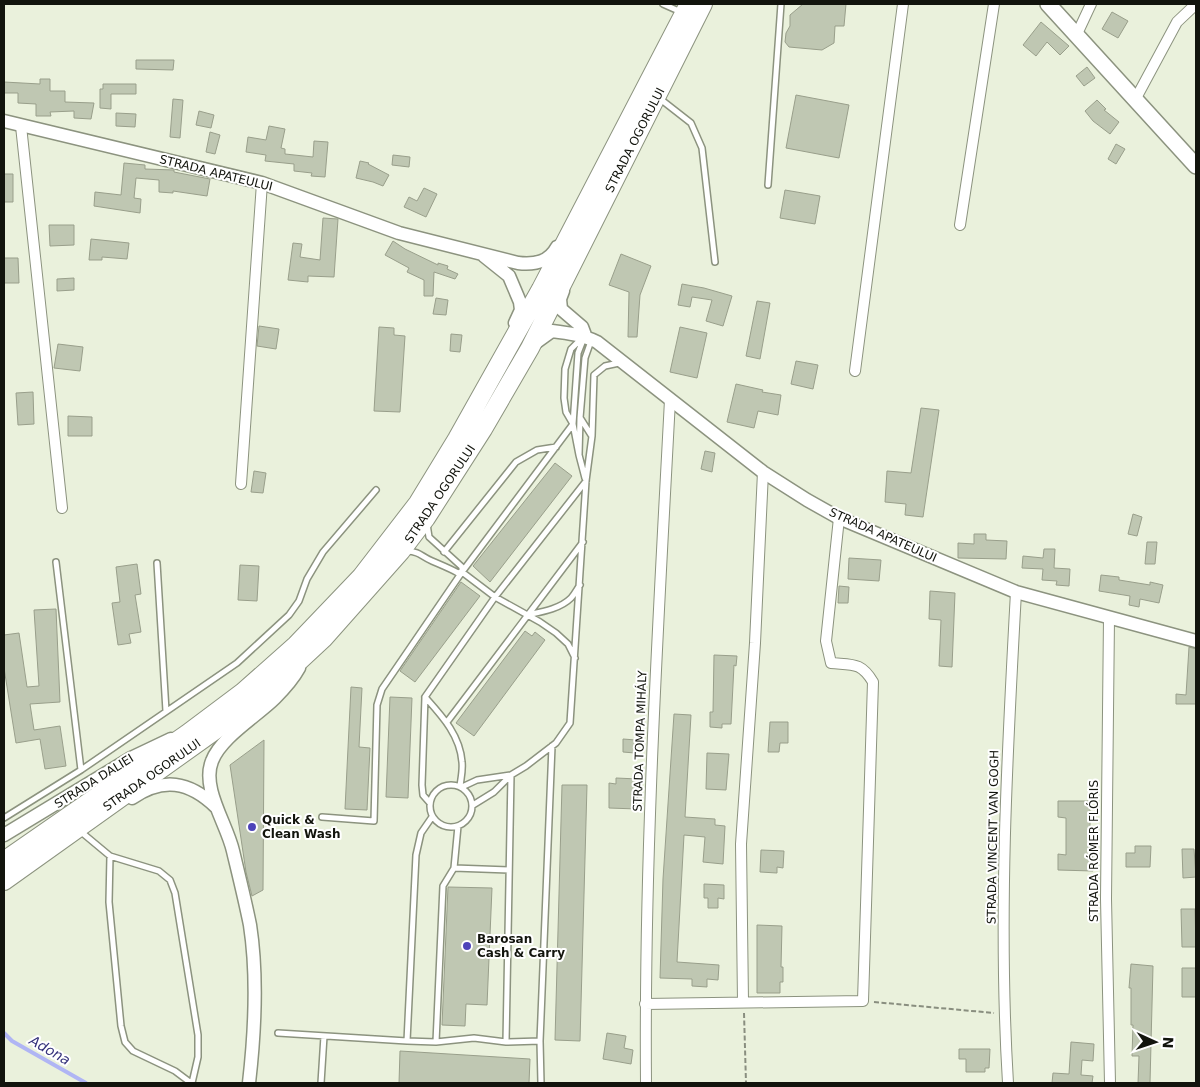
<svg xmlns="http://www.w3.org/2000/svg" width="1200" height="1087" viewBox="0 0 1200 1087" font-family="'DejaVu Sans',sans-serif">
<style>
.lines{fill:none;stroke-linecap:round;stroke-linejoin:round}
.stream{stroke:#b0b5f4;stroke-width:4}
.building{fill:#bfc7b2;stroke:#999f8b}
.service-casing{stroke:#8c937f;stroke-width:8}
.minor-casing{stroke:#8c937f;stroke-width:12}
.tertiary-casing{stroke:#8c937f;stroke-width:15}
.secondary-casing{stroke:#8c937f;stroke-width:18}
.trunk-casing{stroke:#8c937f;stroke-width:20}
.path{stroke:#898e7f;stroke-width:2;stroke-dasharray:5 2.5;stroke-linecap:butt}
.service{stroke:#fff;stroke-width:5}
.minor{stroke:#fff;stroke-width:10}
.tertiary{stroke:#fff;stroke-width:12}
.secondary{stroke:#fff;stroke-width:15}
.trunk{stroke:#fff;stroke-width:18}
.poi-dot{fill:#4d43b9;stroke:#fff;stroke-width:2}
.labels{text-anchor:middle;stroke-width:4;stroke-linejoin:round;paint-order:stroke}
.street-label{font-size:12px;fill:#12140d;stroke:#fff}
.poi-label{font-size:12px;font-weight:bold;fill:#12140d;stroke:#fff;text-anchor:start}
.water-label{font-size:14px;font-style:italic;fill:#36337c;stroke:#fff}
</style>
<rect width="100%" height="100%" fill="#eaf1dc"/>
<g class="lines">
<path class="stream" d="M4 1033 12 1041 86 1083"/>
</g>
<path class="building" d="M803 4H846L844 26H835L834 43 822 50 789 47 785 42 786 33 790 26V15Z
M1112 12 1128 21 1118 38 1102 29Z
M1041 22 1069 46 1060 55 1047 42 1036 56 1023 45Z
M136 60H174L173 70 136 69Z
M1087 67 1095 78 1084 86 1076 76Z
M40 79H50V91H65V102L94 103 91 119 74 118V111L50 112 51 116H36V104L18 103V93H4V82L40 84Z
M103 84H136V94H111V109L100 108V89H103Z
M796 95 849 105 839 158 786 148Z
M173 99 183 100 180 138 170 137Z
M1097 100 1106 109 1104 110 1119 122 1110 134 1093 121 1085 111Z
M199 111 214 115 211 128 196 125Z
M116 113 136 114 135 127 116 126Z
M269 126 285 129 281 148 285 149V154L313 157 314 141 328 142 325 177 311 176 312 173 294 171V164L265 161 266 155 246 152 248 137 266 140Z
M210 132 220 135 215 154 206 152Z
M1116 144 1125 149 1116 164 1108 159Z
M393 155 410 157 409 167 392 165Z
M360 161 369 163 368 164 389 175 383 186 373 182 356 178Z
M124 163 145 165V169L174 170V172L210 179 207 196 173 191V193L159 192V180L136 178 134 198 141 199 140 213 94 206 95 192 121 195Z
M4 174H13V202H4Z
M424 188 437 194 426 217 404 207 409 197 417 201Z
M785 190 820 196 815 224 780 218Z
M323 218 338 219 334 277 308 276V282L288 280 293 243 302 244 300 257 320 260Z
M49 225H74V245L50 246Z
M91 239 129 243 127 259 102 257V260H89Z
M393 241 405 249 438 265V263L448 266 447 269 458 274 455 279 434 272 433 296H424V280L407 272 409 268 385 255Z
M621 254 651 266 640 295 637 337H628L629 292 609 285Z
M4 258H18L19 283H4Z
M74 278V290L57 291V279Z
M682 284 704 288 732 296 723 326 706 321 712 300 692 297 690 307 678 305Z
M436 298 448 300 446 315 433 314Z
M757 301 770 303 760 359 746 356Z
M259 326 279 329 276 349 257 346Z
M379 327 394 328V335L405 336 400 412 374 411Z
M680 327 707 333 697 378 670 372Z
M451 334 462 335 460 352 450 351Z
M58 344 83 347 80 371 54 368Z
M796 361 818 365 813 389 791 384Z
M736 384 763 390 762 392 781 395 778 415 758 411 754 428 727 422Z
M33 392 34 424 18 425 16 393Z
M921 408 939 410 923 517 905 515 906 504 885 502 887 471 911 473Z
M68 416 92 417V436H68Z
M705 451 715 453 712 472 701 469Z
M555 463 572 476 490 582 473 566Z
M254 471 266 473 263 493 251 492Z
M1133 514 1142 517 1137 536 1128 534Z
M974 534H986V540L1007 541 1006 559 958 558V543L974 544Z
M1147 542H1157L1155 564H1145Z
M1044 549H1055L1054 568 1070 569 1069 586 1056 585 1057 581 1042 580 1043 569 1022 568 1023 556 1043 558Z
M849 558 881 560 879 581 848 579Z
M137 564 141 594 135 595 141 632 129 634 131 643 118 645 112 603 120 602 116 567Z
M240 565 259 566 257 601 238 600Z
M1101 575 1119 577V580L1150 585V582L1163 585 1159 603 1140 599 1139 607 1129 605 1130 596 1099 591Z
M461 582 480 596 415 682 400 671Z
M839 586 849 587 848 603H838Z
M930 591 955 593 952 667 939 666 941 620 929 619Z
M56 609 60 702 30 704 34 730 60 726 66 766 45 769 40 739 16 743 4 668V635L19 633 27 687 39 686 34 610Z
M525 631 532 636 535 632 545 640 474 736 456 723Z
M1189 647 1196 649V704H1176V694L1186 695Z
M714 655 737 656 736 666 734 665 731 724H722V728L710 727V712H713Z
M351 687 362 688 359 747 370 748 367 810 345 809Z
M390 697 412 698 408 798 386 797Z
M674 714 691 715 685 817 715 819V825L725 826 723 864 703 862 705 837 684 835 677 962 719 965 718 980 707 979V987L692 986V979L660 978 663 879Z
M770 722H788V743H780L779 752H768Z
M623 739 636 740 635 753 623 752Z
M264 740 263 890 252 896 246 872 230 765Z
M707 753 729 754 726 790 706 789Z
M616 778 638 779 637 809 609 808V783L616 784Z
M562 785H587L580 1041 555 1040Z
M1058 801H1090V835H1092L1093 871 1058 870V854L1066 855V818L1058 817Z
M1135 846H1151L1150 867H1126V853H1135Z
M1182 849H1194L1196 877 1183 878Z
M761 850 784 851 783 868 777 867V873L760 872Z
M704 884 724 885V899L718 898V908H708V898H704Z
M448 887 492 888 487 1005 466 1004 465 1026 442 1025Z
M1181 909H1195L1196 947H1182Z
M757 925 782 926 781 967H783V982H780V993H757Z
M1131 964 1153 966 1150 1083H1138L1139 1056H1132L1133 1025H1131V988H1129Z
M1182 968H1196V997H1182Z
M607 1033 626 1036 624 1048 633 1050 631 1064 603 1059Z
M1071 1042 1094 1044 1093 1061 1082 1060 1081 1075 1093 1076 1092 1083H1052L1053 1073 1069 1074Z
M959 1049H990L989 1068H985V1072H966V1059H959Z
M400 1051 530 1059 529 1083H399Z"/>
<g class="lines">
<g class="service-casing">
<path id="service" d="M663 4 681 12
M659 98 691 123 702 148 715 262
M768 185 781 4
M585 335 578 353 573 424 566 412 564 398 565 369 571 349Z
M581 419 591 435
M585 478 579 455 580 418 585 358 591 341
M407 551C421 552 420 556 432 561 441 565 449 568 458 573L462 572V567L429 537 427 524
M444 552 516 462 537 450 556 447
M56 562 81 770
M157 563 166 711
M462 572 495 597 540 622 556 633 568 644 575 658
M527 615C541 612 560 609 571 598 575 594 577 589 580 585
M425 697C442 716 460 735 462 762 463 770 461 778 460 786
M447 722 583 542
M430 806a21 21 0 1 1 42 0a21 21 0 1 1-42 0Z
M462 787 477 780 511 775
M430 803 423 795 422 785 425 697 495 597 586 481
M473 805 494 792 511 775 526 766 556 743 570 723 586 481 592 436 594 375 605 366 619 363
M322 817 374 821 377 705 382 689 462 572 573 424 579 455
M432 817 421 833 416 855 407 1041 436 1042 474 1038 506 1042 540 1041
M4 818 81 770 237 663 289 615 299 601 307 579 323 552 376 490
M458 826 454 868 509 870
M80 831 110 856 159 871 170 880 175 893 198 1035V1057L192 1083
M110 856 109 902 121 1026 125 1042 133 1051 175 1071 191 1083
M278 1033 407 1041
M436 1042 443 886 454 868
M506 1042 511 775
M321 1083 324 1036
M541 1083 540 1041 552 746"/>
</g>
<g class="minor-casing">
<path id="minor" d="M1077 34 1091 4
M1135 100 1177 22 1196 4
M21 126 62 508
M960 225 994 4
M855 371 903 4
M241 484 262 183
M1109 618 1106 899 1110 1083
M743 1002 741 844 755 643 763 472
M645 1004 863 1001 873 682C861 662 853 665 831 663L826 641 839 518
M646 1083C644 855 658 628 670 400
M1008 1083C998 920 1007 755 1016 592"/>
</g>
<g class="tertiary-casing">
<path id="tertiary" d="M4 121 262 183 399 233 518 263C535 265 549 262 557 247
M484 256 509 276 520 302 521 310 515 323
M563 291 560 299 561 309 582 327 585 335
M534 344 552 331C568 333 583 335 597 342L763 472 807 500 839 518 1016 592 1196 641
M132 798C163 777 189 781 216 807
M4 835 131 758 171 739
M249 1083C255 1031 258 977 250 925 245 900 239 876 233 851 227 824 201 788 212 761 221 737 257 716 275 698 284 689 293 679 299 668"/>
</g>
<g class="secondary-casing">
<path id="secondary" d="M1048 4 1196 166"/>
</g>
<g class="trunk-casing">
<path id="trunk" d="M4 861 187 734 243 692 296 645 361 577 418 503 457 439 541 289 689 4
M4 881 217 729 280 679 323 639 401 551 426 518 483 429 530 348 703 4"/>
</g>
<path class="path" d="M874 1002 994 1013
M744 1013 746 1083"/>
<use href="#service" class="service"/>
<use href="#minor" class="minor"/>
<use href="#tertiary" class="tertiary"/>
<use href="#secondary" class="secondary"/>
<use href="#trunk" class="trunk"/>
</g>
<g class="poi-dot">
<circle cx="252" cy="827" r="5"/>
<circle cx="467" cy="946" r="5"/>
</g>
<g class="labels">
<g class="street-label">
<text transform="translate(635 140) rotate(-63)" y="4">STRADA OGORULUI</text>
<text transform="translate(216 173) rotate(14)" y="4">STRADA APATEULUI</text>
<text transform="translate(440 494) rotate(-56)" y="4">STRADA OGORULUI</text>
<text transform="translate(883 535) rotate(24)" y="4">STRADA APATEULUI</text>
<text transform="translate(640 741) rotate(-88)" y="4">STRADA TOMPA MIHÁLY</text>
<text transform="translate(152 775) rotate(-35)" y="4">STRADA OGORULUI</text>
<text transform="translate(94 781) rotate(-32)" y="4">STRADA DALIEI</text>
<text transform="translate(993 837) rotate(-89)" y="4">STRADA VINCENT VAN GOGH</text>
<text transform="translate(1094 851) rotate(-90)" y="4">STRADA RÓMER FLÓRIS</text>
</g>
<g class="poi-label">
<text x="262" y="824">Quick &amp;<tspan x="262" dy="14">Clean Wash</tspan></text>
<text x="477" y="943">Barosan<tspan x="477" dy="14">Cash &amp; Carry</tspan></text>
</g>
<g class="water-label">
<text transform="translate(50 1050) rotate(30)" y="5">Adona</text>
</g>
</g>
<rect width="1200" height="1087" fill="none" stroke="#12140d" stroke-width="10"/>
<g transform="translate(1155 1042) rotate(93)" stroke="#ffffff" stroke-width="4" paint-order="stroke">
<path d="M0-4L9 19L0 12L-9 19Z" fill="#12140d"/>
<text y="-8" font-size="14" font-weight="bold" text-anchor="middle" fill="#12140d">N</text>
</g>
</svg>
